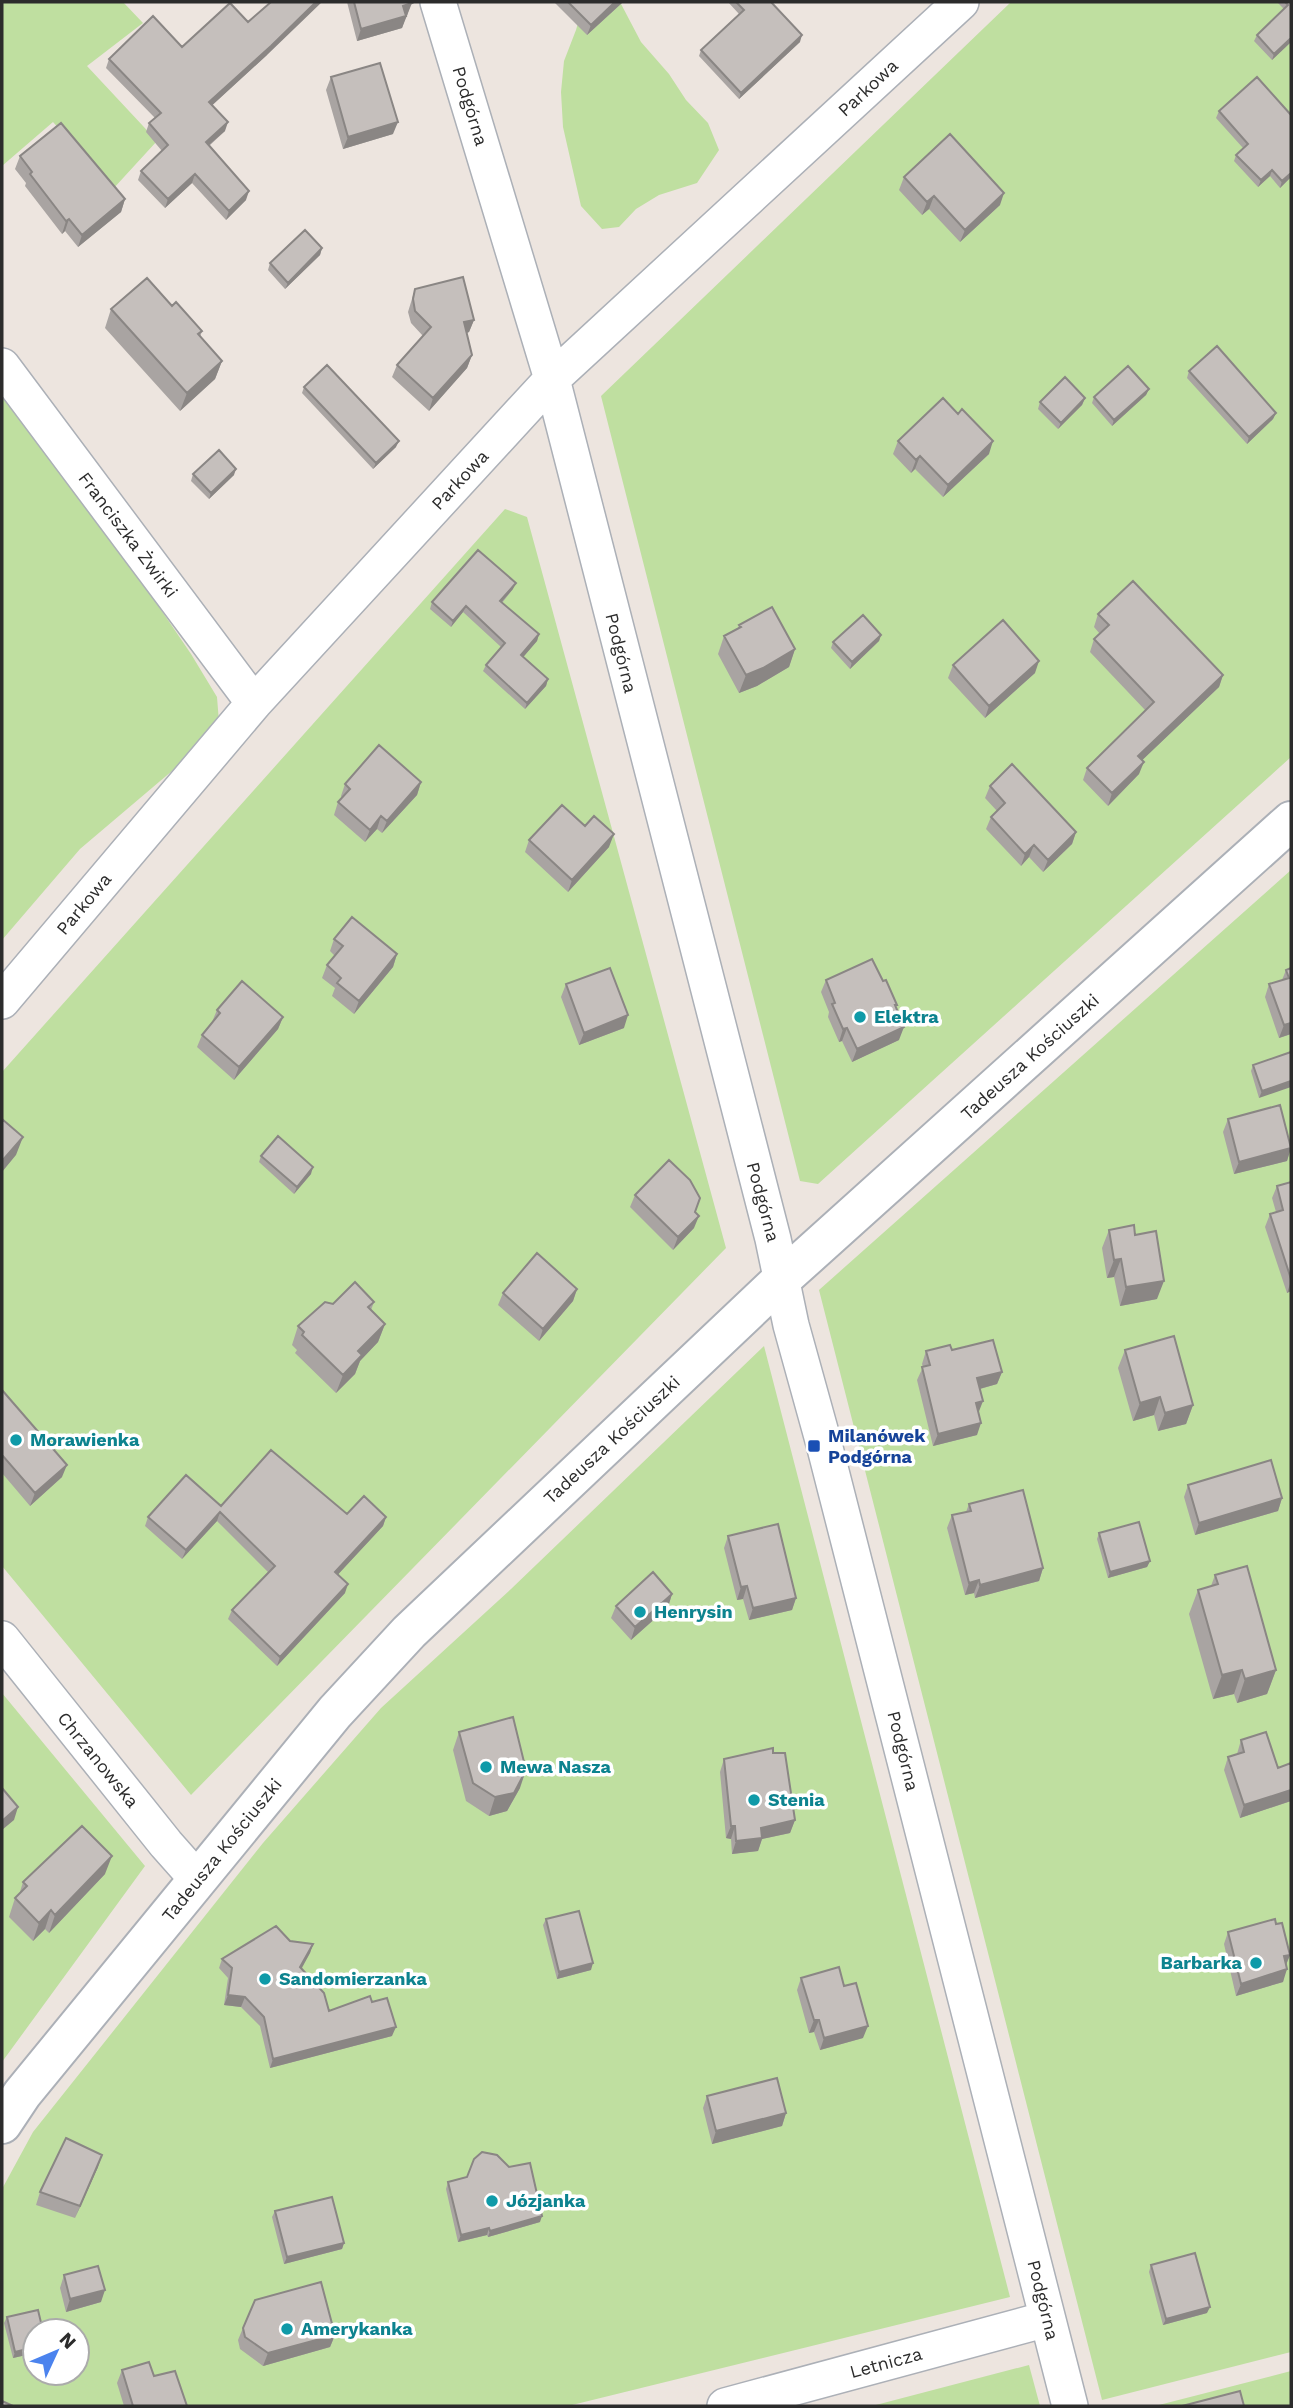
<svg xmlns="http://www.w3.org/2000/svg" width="1293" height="2408" viewBox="0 0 1293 2408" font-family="'Work Sans',sans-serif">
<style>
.green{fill:#bfdfa0;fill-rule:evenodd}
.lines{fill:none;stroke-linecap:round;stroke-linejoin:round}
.minor-casing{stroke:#acb0b7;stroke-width:38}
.tertiary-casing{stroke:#acb0b7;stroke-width:42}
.minor{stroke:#fff;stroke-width:35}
.tertiary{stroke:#fff;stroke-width:38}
.wall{fill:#a9a4a2}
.shaded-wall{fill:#8a8684}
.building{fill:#c5bfbc;stroke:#8a8684;stroke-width:2}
.culture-dot{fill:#0f9aa8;stroke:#fff;stroke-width:2.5}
.transit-dot{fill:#1a4fb4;stroke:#fff;stroke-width:2.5}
.labels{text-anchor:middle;stroke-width:7;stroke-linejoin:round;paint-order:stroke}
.street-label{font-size:18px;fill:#2c2c2c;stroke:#fff}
.culture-label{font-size:18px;font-weight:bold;fill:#0d838f;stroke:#fff;text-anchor:start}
.transit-label{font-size:18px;font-weight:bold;fill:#164399;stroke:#fff;text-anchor:start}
</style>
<rect width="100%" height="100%" fill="#ede5df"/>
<path class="green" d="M2 2H123L143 23 87 66 157 141 113 189 53 122 2 166Z
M584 2H620L641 42 669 74 686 100 708 123 719 150 697 183 659 195 636 209 619 227 602 229 581 206 563 127 561 92 564 61 576 30Z
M1011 2H1291V757L818 1184 800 1181 601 396Z
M2 395 117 545 191 654 217 697 219 722 192 754 80 849 2 940Z
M505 509 527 517 726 1248 191 1795 2 1566V1072Z
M1291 870V2352L1102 2400 819 1290Z
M764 1346 1010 2297 568 2406H2V2189L33 2132 263 1843 381 1708 511 1589ZM35 2331H77V2373H35Z
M2 1693 145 1866 2 2062Z
M1029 2365 1040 2406H872Z
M1291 2371V2406H1155Z"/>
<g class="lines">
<g class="minor-casing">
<path id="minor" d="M438 2 552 379 773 1239 791 1325 824 1444 1070 2406
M2 366 254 703
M2 1001 254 703 552 379 961 2
M2 1639 166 1844 197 1879
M725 2406 1047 2319"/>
</g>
<g class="tertiary-casing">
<path id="tertiary" d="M2 2124 22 2094 335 1712 409 1632 782 1279 1291 821"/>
</g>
<use href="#minor" class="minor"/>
<use href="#tertiary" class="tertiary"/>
</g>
<path class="wall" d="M347 2H411L407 16H406L402 28 357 41Z
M554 2H623L587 35Z
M728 2H771L800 42 739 99 699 56 701 50 739 14Z
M1277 2H1291V42L1272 60 1254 41 1257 35 1284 9Z
M182 47 267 55 212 105 225 131 209 146 246 200 226 220 192 183 165 208 138 180 141 171 162 151 146 132 149 123 155 118 106 68 109 59Z
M331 77 393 134 343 149 326 90Z
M1219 111 1291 115V177L1280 188 1270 176 1258 187 1234 161 1236 155 1243 148 1216 118Z
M20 156 125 199 121 212 78 247 65 231 62 234 25 186 26 183 15 169Z
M904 177 1000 205 960 242 929 209 922 215 899 190Z
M322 248 320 255 285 289 268 270 270 263Z
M415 289 474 320 469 332 467 333 472 355 467 368 429 411 392 377 397 365 423 336 411 323 408 312Z
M172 306 202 331 200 337 222 361 215 379 180 411 105 328 111 309Z
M1189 371 1276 413 1273 419 1247 444 1187 378Z
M304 387 396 447 373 469 302 393Z
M1149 389 1146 395 1112 426 1092 403 1094 397Z
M1085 398 1082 405 1058 429 1038 409 1040 402Z
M898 441 989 454 943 497 915 469 911 473 893 454Z
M193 474 234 475 209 499 191 481Z
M513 589 502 603 539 634 537 641 523 657 548 679 546 686 525 709 483 671 486 665 501 647 463 612 451 627 430 609 432 602Z
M1098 614 1223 675 1219 687 1142 760 1139 774 1108 806 1083 780 1087 768 1146 711 1090 652 1094 639 1100 634 1094 627Z
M739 625 795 649 789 667 757 686 739 693 718 654 724 636 738 628Z
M881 635 879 641 850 669 831 648 833 642Z
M953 665 1035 673 985 718 948 678Z
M421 782 417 795 382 833 377 829 365 842 334 815 338 802 342 798 341 796 345 784Z
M990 786 1076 832 1072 844 1043 872 1029 857 1021 866 986 829 991 817 997 811 985 798Z
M585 826 609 847 568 892 525 852 529 840Z
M334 939 397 954 393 967 354 1014 332 996 335 988 322 978 327 965 335 956 330 951Z
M1291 968V1034L1279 1038 1265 997 1269 984 1282 980 1286 970Z
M826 980 896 1008 899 1040 852 1062 842 1041 839 1042 828 1017 829 1012 821 992Z
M566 984 624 1028 579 1045 561 997Z
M217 1010 283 1017 278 1029 234 1080 197 1047 202 1035 212 1022Z
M1291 1052 1259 1098 1251 1071 1253 1065Z
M1228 1119 1291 1147 1287 1161 1234 1174 1223 1132Z
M261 1156 311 1174 294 1194 259 1162Z
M1291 1182V1291L1287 1293 1265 1227 1270 1214 1276 1212 1272 1198 1277 1186Z
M635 1195 695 1212 694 1228 673 1250 630 1207Z
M1109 1230 1157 1299 1120 1306 1114 1277 1107 1278 1102 1248Z
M577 1289 573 1301 539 1341 498 1305 503 1293Z
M374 1302 371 1310 385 1324 378 1342 360 1361 355 1374 336 1393 295 1353 297 1350 292 1345 298 1326 333 1304Z
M952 1350 1002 1372 997 1384 980 1389 977 1435 933 1446 917 1380 923 1367 922 1364 926 1351Z
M1125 1350 1193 1405 1186 1424 1158 1431 1154 1415 1133 1421 1118 1368Z
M2 1390 62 1477 30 1506 2 1473Z
M1188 1485 1282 1498 1278 1511 1195 1535 1184 1497Z
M969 1504 1043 1568 1039 1581 975 1598 974 1593 965 1595 947 1528 952 1515 966 1512Z
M221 1506 386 1517 383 1526 338 1574 345 1593 277 1666 228 1619 232 1610 268 1572 217 1521 182 1559 145 1526 148 1517Z
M1099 1533 1150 1561 1147 1567 1108 1578 1097 1539Z
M728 1536 796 1598 792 1610 749 1620 743 1599 737 1600 724 1548Z
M1215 1575 1276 1670 1267 1694 1237 1703 1234 1694 1213 1699 1189 1614 1198 1590 1211 1586Z
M672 1594 668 1607 631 1640 611 1618 616 1606Z
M459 1732 520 1788 507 1811 489 1816 466 1801 453 1750Z
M1241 1740 1278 1768 1291 1763V1801L1240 1818 1224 1770 1228 1757 1237 1754Z
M773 1753 795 1820 790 1833 762 1839 758 1851 732 1854 731 1839 726 1838 720 1772 724 1759Z
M105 1874 49 1933 45 1929 33 1941 9 1917 15 1898 19 1895 23 1882Z
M546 1919 591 1970 557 1979 543 1925Z
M1276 1924 1290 1955 1286 1965 1283 1982 1236 1996 1224 1944 1228 1932Z
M290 1941 313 1944 310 1953 301 1968 329 2011 372 2002 392 2036 270 2068 260 2026 241 2007 224 2005 228 1978 219 1968 222 1959Z
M801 1978 844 1986 863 2038 820 2050 814 2032 809 2033 797 1990Z
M707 2096 786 2113 782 2126 712 2144 703 2108Z
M98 2167 75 2218 36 2205 40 2192Z
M448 2182 540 2222 488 2237 487 2235 458 2242 446 2189Z
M275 2211 344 2243 342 2249 284 2264 272 2217Z
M1151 2265 1207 2313 1163 2325 1149 2272Z
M64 2275 101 2302 66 2312 60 2288Z
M7 2317 35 2331V2353L13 2358 4 2323Z
M243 2328 335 2335 330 2347 263 2366 240 2349 238 2340Z
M122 2370 187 2406H124L117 2383Z"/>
<path class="shaded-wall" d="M316 2H322L267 55 206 111 209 102Z
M615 2H623L587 35 591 25Z
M412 3 402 28 357 41 361 29 403 6Z
M802 35 800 42 739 99 741 93Z
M1291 38V42L1272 60 1274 54Z
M228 122 225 131 202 151 206 142Z
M398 122 393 134 343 149 348 137Z
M1272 170 1270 176 1258 187 1261 180Z
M1291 173V177L1280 188 1282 181Z
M195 174 192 183 165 208 168 199Z
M249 191 246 200 226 220 229 211Z
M1004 193 1000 205 960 242 965 230Z
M934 196 929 209 922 215 927 202Z
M125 199 121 212 78 247 82 235Z
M69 219 65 231 62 234 66 221Z
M322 248 320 255 285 289 288 283Z
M474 320 469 332 460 335 464 322Z
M472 355 467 368 429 411 433 398Z
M222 361 215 379 180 411 187 393Z
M1149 389 1146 395 1112 426 1114 420Z
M1085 398 1082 405 1058 429 1061 423Z
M1276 413 1273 419 1247 444 1249 437Z
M399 441 396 447 373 469 376 463Z
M993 441 989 454 943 497 948 485Z
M920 456 915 469 911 473 916 460Z
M236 469 234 475 209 499 211 493Z
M516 583 513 589 497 607 500 601Z
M466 606 463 612 451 627 453 621Z
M539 634 537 641 519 662 521 655Z
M881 635 879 641 850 669 852 662Z
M795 649 789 667 757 686 739 693 746 675Z
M1039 661 1035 673 985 718 989 706Z
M1223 675 1219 687 1134 768 1138 756Z
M548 679 546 686 525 709 527 703Z
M1144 762 1139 774 1108 806 1112 793Z
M421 782 417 795 382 833 387 821Z
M381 816 377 829 365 842 370 830Z
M1076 832 1072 844 1043 872 1048 860Z
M614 834 609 847 568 892 572 880Z
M1034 845 1029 857 1021 866 1025 854Z
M397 954 393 967 354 1014 359 1001Z
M628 1015 624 1028 579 1045 584 1033Z
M283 1017 278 1029 234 1080 239 1067Z
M1291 1023V1034L1279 1038 1284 1025Z
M904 1027 899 1040 852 1062 857 1049Z
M847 1028 842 1041 839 1042 843 1029Z
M1291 1081V1087L1259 1098 1262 1091Z
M23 1137 16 1155 2 1172V1161Z
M1291 1148 1287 1161 1234 1174 1239 1162Z
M313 1167 311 1174 294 1194 297 1187Z
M699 1216 694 1228 673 1250 678 1237Z
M1121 1259 1114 1277 1107 1278 1114 1260Z
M1164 1281 1157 1299 1120 1306 1126 1287Z
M1291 1281V1291L1287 1293Z
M577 1289 573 1301 539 1341 543 1329Z
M385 1324 378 1342 360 1361 355 1374 336 1393 343 1375 358 1351Z
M1002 1372 997 1384 972 1391 977 1378Z
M1160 1397 1154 1415 1133 1421 1140 1403Z
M983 1401 978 1414 976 1403Z
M1193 1405 1186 1424 1158 1431 1165 1413Z
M981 1423 977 1435 933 1446 938 1434Z
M67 1465 62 1477 30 1506 35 1493Z
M1282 1498 1278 1511 1195 1535 1199 1523Z
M220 1512 217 1521 182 1559 186 1550Z
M386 1517 383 1526 332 1581 335 1572Z
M1150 1561 1147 1567 1108 1578 1110 1572Z
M1043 1568 1039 1581 975 1598 980 1585Z
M979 1580 974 1593 965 1595 969 1583Z
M348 1584 345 1593 277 1666 280 1657Z
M747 1586 743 1599 737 1600 741 1587Z
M672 1594 668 1607 631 1640 635 1627Z
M796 1598 792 1610 749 1620 753 1608Z
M1242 1670 1234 1694 1213 1699 1222 1675Z
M1276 1670 1267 1694 1237 1703 1245 1679Z
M526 1770 520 1788 507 1811 489 1816 495 1797Z
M1291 1790V1801L1240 1818 1244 1805Z
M18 1807 14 1820 2 1830V1821Z
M795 1820 790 1833 762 1839 758 1851 732 1854 736 1841 761 1828Z
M731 1826H735L731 1839 726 1838Z
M112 1856 105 1874 49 1933 55 1915Z
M51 1910 45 1929 33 1941 39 1923Z
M313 1944 310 1953 297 1977 300 1967Z
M1290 1955 1285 1967 1284 1956Z
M593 1963 591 1970 557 1979 559 1972Z
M1287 1969 1283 1982 1236 1996 1241 1984Z
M228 1995 245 1997 241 2007 224 2005Z
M814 2020H819L814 2032 809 2033Z
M868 2026 863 2038 820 2050 824 2038Z
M396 2027 392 2036 270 2068 273 2059Z
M786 2113 782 2126 712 2144 716 2131Z
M102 2155 98 2167 75 2218 80 2206Z
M542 2216 540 2222 488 2237 490 2231Z
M489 2228 487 2235 458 2242 461 2235Z
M344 2243 342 2249 284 2264 287 2257Z
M105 2290 101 2302 66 2312 70 2299Z
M1210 2307 1207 2313 1163 2325 1166 2319Z
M335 2335 330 2347 263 2366 268 2353Z
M35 2347V2353L13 2358 15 2352Z"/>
<path class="building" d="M271 2H316L271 46 209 102 228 122 206 142 249 191 229 211 195 174 168 199 141 171 168 145 149 123 161 113 109 59 153 16 182 47 230 3 248 22Z
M354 2H411L412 3 403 6 406 16 361 29Z
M568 2H615L591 25Z
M736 2H771L802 35 741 93 701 50 744 10Z
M1285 2H1291V38L1274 54 1257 35 1288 5Z
M380 63 398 122 348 137 331 77Z
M1257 77 1291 115V173L1282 181 1272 170 1261 180 1236 155 1248 144 1219 111Z
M61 123 125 199 82 235 69 219 66 221 30 174 32 172 20 156Z
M950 134 1004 193 965 230 934 196 927 202 904 177Z
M305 230 322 248 288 283 270 263Z
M463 277 474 320 464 322 472 355 433 398 397 365 431 327 415 311 413 299 415 289Z
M147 278 172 306 176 302 202 331 198 334 222 361 187 393 111 309Z
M1217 346 1276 413 1249 437 1189 371Z
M327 365 399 441 376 463 304 387Z
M1128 366 1149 389 1114 420 1094 397Z
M1065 377 1085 398 1061 423 1040 402Z
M943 398 958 414 962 409 993 441 948 485 920 456 916 460 898 441Z
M219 450 236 469 211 493 193 474Z
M478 550 516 583 500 601 539 634 521 655 548 679 527 703 486 665 505 643 466 606 453 621 432 602Z
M1133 581 1223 675 1138 756 1144 762 1112 793 1087 768 1154 702 1094 639 1109 625 1098 614Z
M772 607 795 649 763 668 746 675 724 636 741 627 739 625Z
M863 615 881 635 852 662 833 642Z
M1003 620 1039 661 989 706 953 665Z
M379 745 421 782 387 821 381 816 370 830 338 802 350 789 345 784Z
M1012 764 1076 832 1048 860 1034 845 1025 854 991 817 1005 803 990 786Z
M562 805 585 826 594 816 614 834 572 880 529 840Z
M352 917 397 954 359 1001 337 983 341 978 327 965 343 946 334 939Z
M872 959 883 981 886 980 897 1005H895L904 1027 857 1049 847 1028 843 1029 832 1004 835 1003 826 980Z
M610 968 628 1015 584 1033 566 984Z
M1291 968V1023L1284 1025 1269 984 1289 978 1286 970Z
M242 981 283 1017 239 1067 202 1035 220 1013 217 1010Z
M1291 1052V1081L1262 1091 1253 1065Z
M1280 1105 1291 1148 1239 1162 1228 1119Z
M2 1119 23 1137 2 1161Z
M278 1136 313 1167 297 1187 261 1156Z
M669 1160 690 1180 700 1198 695 1212 699 1216 678 1237 635 1195Z
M1291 1182V1279L1270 1214 1283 1210 1277 1186Z
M1134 1225 1135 1235 1156 1231 1164 1281 1126 1287 1121 1259 1114 1260 1109 1230Z
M537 1253 577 1289 543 1329 503 1293Z
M355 1282 374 1302 368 1307 385 1324 358 1351 362 1355 343 1375 302 1335 304 1332 298 1326 325 1302 333 1304Z
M1174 1336 1193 1405 1165 1413 1160 1397 1140 1403 1125 1350Z
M993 1340 1002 1372 977 1378 983 1401 976 1403 981 1423 938 1434 922 1367 930 1365 926 1351 950 1345 952 1350Z
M2 1390 67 1465 35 1493 2 1455Z
M271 1450 347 1514 364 1496 386 1517 335 1572 348 1584 280 1657 232 1610 275 1566 220 1512 186 1550 148 1517 186 1475 221 1506Z
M1271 1460 1282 1498 1199 1523 1188 1485Z
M1023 1490 1043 1568 980 1585 979 1580 969 1583 952 1515 971 1511 969 1504Z
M1139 1522 1150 1561 1110 1572 1099 1533Z
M778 1524 796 1598 753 1608 747 1586 741 1587 728 1536Z
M1247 1566 1276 1670 1245 1679 1242 1670 1222 1675 1198 1590 1218 1584 1215 1575Z
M653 1572 672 1594 635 1627 616 1606Z
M513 1717 526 1770 514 1793 495 1797 473 1783 459 1732Z
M1266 1732 1278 1768 1291 1763V1790L1244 1805 1228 1757 1244 1752 1241 1740Z
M773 1748V1753H785L795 1820 761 1828 762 1838 736 1841 735 1826H731L724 1759Z
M2 1788 18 1807 2 1821Z
M82 1826 112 1856 55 1915 51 1910 39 1923 15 1898 27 1886 23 1882Z
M579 1911 593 1963 559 1972 546 1919Z
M1275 1919 1276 1924 1282 1923 1290 1955 1284 1956 1287 1969 1241 1984 1228 1932Z
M276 1926 290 1941 313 1944 300 1967 324 1993 329 2011 370 1996 372 2002 387 1998 396 2027 273 2059 264 2017 245 1997 228 1995 232 1968 222 1959Z
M839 1967 844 1986 856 1983 868 2026 824 2038 819 2020H814L801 1978Z
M777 2078 786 2113 716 2131 707 2096Z
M66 2138 102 2155 80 2206 40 2192Z
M482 2152 497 2155 509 2167 530 2163 542 2216 490 2231 489 2228 461 2235 448 2182 467 2177 474 2159Z
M332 2197 344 2243 287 2257 275 2211Z
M1195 2253 1210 2307 1166 2319 1151 2265Z
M98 2266 105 2290 70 2299 64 2275Z
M321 2282 335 2335 268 2353 245 2337 243 2328 255 2300Z
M38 2310 43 2331H35V2347L15 2352 7 2317Z
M149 2362 154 2376 175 2371 187 2406H133L122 2370Z
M1240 2391 1244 2406H1182Z
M2 2401 13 2406H2Z"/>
<g class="culture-dot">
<circle cx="860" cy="1017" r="7"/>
<circle cx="16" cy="1440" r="7"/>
<circle cx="640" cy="1612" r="7"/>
<circle cx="486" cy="1767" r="7"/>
<circle cx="754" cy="1800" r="7"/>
<circle cx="1256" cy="1963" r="7"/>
<circle cx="265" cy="1979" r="7"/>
<circle cx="492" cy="2201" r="7"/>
<circle cx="287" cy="2329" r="7"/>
</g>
<rect class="transit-dot" x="807" y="1439" width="14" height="14" rx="3.5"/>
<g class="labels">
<g class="street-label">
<text transform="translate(868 88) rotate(-43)" y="6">Parkowa</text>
<text transform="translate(470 106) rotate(73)" y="6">Podgórna</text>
<text transform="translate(460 480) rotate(-47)" y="6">Parkowa</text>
<text transform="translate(128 535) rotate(53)" y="6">Franciszka Żwirki</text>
<text transform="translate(621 653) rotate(76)" y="6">Podgórna</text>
<text transform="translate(84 904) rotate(-50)" y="6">Parkowa</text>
<text transform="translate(1030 1057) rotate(-42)" y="6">Tadeusza Kościuszki</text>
<text transform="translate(763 1202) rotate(75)" y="6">Podgórna</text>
<text transform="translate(612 1440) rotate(-43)" y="6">Tadeusza Kościuszki</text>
<text transform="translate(903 1751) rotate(76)" y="6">Podgórna</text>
<text transform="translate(98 1760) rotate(51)" y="6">Chrzanowska</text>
<text transform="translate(222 1850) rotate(-51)" y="6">Tadeusza Kościuszki</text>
<text transform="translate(1043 2300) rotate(76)" y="6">Podgórna</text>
<text transform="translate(886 2363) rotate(-15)" y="6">Letnicza</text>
</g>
<g class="culture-label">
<text x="874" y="1023">Elektra</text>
<text x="30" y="1446">Morawienka</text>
<text x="654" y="1618">Henrysin</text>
<text x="500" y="1773">Mewa Nasza</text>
<text x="768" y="1806">Stenia</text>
<text x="1242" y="1969" text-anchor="end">Barbarka</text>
<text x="279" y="1985">Sandomierzanka</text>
<text x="506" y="2207">Józjanka</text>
<text x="301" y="2335">Amerykanka</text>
</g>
<g class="transit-label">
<text x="828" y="1442">Milanówek<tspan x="828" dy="21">Podgórna</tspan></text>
</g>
</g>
<rect width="1293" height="2408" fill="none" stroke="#2c2c2c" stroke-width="7"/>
<g transform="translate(56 2352) rotate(46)"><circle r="33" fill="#ffffff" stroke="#ababab" stroke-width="2"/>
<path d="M0-5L12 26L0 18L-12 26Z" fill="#4b83ee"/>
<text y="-10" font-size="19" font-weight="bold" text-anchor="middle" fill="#2c2c2c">N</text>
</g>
</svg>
